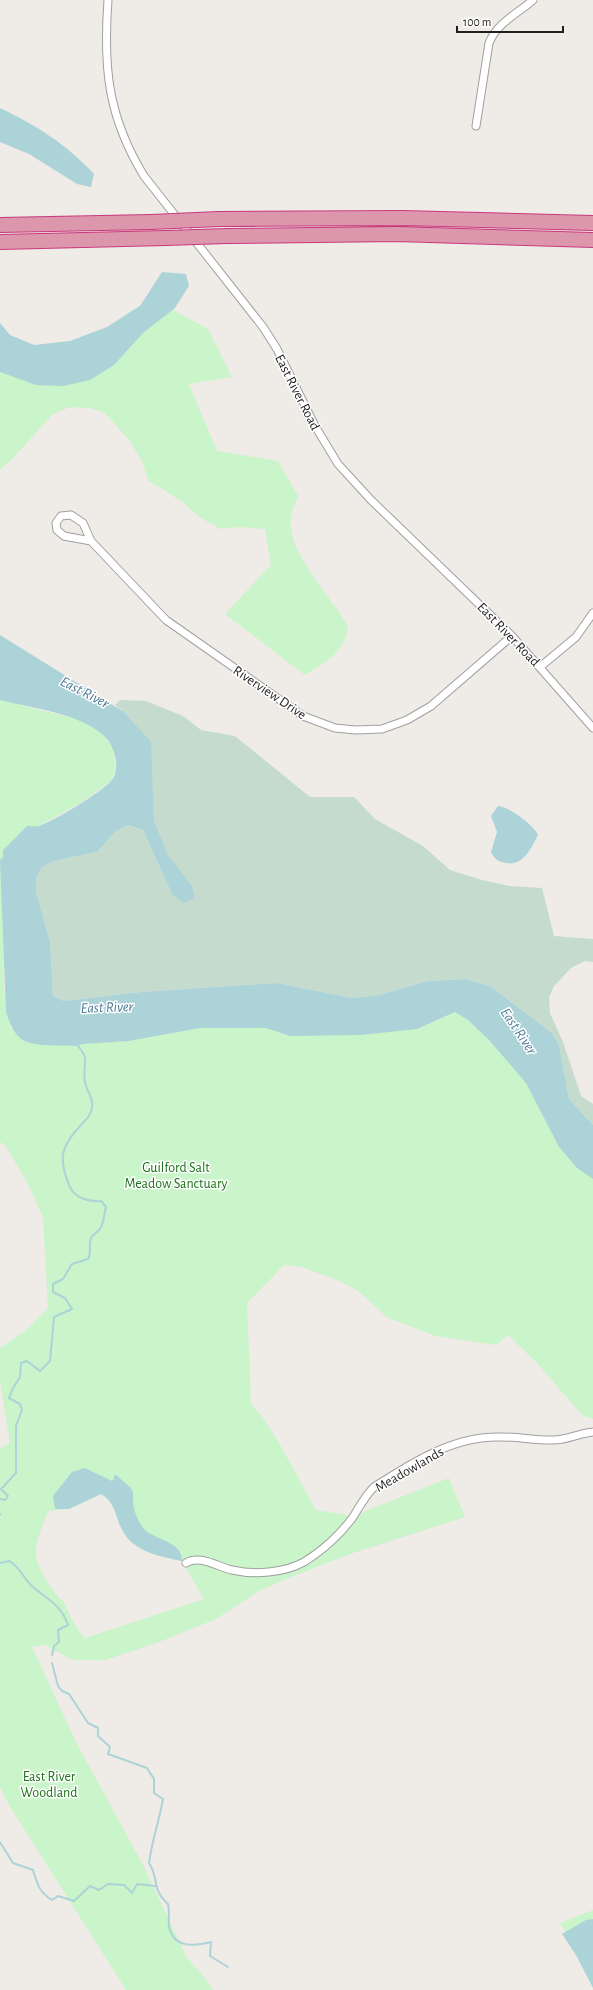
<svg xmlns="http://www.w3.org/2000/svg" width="593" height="1990" viewBox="0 0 593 1990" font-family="'Alegreya Sans',sans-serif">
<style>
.wetland{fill:#c5dbce}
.park{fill:#caf4c9;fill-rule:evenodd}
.water{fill:#acd3d7}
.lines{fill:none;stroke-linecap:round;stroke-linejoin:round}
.stream{stroke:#acd3d7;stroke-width:2}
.street-casing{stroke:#a0a0a0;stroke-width:9}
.highway-casing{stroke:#c8397b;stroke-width:16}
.street{stroke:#fff;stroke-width:7}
.highway{stroke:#dd97ad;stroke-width:14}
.highway-bridge-casing{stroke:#c8397b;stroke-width:16;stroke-linecap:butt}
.highway-bridge{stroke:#dd97ad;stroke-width:14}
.labels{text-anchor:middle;stroke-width:3;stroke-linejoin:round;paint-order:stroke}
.street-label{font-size:14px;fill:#1f1f1f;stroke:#fff}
.park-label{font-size:14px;fill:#1b7218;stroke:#fff}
.water-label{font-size:15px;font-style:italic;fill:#4f7b96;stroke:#fff}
</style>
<rect width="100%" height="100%" fill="#efebe7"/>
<path class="wetland" d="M120 700 146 701 183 716 201 730 235 736 310 797H354L375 819 423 846 450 870 482 880 510 886 542 888 554 936 593 939V962L585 961 571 968 554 986 549 997 550 1013 563 1042 581 1096 593 1104V1125L569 1099 559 1045 552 1033 490 986 466 979 428 981 379 995 353 998 276 983 141 992 64 1001 53 996 50 942 36 891V879L42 867 54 861 97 852 116 831 128 825 143 830 172 894 195 898 191 886 168 855 154 820 150 742 124 712 115 705Z"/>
<path class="park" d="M153 299 208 329 232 377 189 384 217 451 278 461 298 496C296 502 292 510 291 516 285 551 332 598 348 626 343 655 327 661 305 675L225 614 271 565 265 529 239 527 221 529 199 517 184 503 148 480 142 461 129 440 105 413 90 408 70 407 53 414 13 458 0 470V342L45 363 115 326 132 310Z
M0 664 20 705 77 719 94 728 102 734 113 749 116 769 111 781 82 802 37 827 3 850 1 882 3 901 4 987 6 1012 11 1028 77 1046 82 1044 129 1041 200 1028H266L290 1036 417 1029 455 1012 468 1020 489 1040 526 1083 559 1147 577 1168 593 1179V1419L582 1415 537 1363 508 1335 496 1345 436 1336 388 1318 358 1291 342 1282 302 1267 284 1265 247 1303 251 1404 264 1419 279 1443 316 1510 353 1516 449 1478 465 1517 353 1553 291 1577 259 1591 216 1619 159 1642 105 1660H73L45 1645 32 1647 76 1742 141 1861 187 1958 202 1974 213 1990H126L9 1805 0 1787V1449L10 1442 0 1382V1348L24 1332 48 1308 43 1217 26 1180 5 1145 0 1142ZM101 1494C117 1503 115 1519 124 1533 135 1552 162 1557 182 1561L204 1599 85 1638 78 1630 65 1606 67 1605C55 1597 35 1567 36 1552 36 1539 44 1523 48 1511L69 1509Z
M593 1910V1976L560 1923Z"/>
<path class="water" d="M0 108C37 126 65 143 94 174L91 187 77 184 29 154 0 142Z
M162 272 186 274 189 286 175 308 143 333 114 365 90 380 63 386 36 385 0 372V323L10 335 34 345 70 341 107 327 140 306Z
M0 635 124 712 151 742 154 820 168 855 192 886 195 898 183 903 172 894 143 830 128 825 116 831 97 852 54 861 42 867 36 879V891L50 942 53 996 64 1001 141 992 276 983 353 998 379 995 428 981 466 979 490 986 552 1033 559 1045 569 1099 593 1125V1179L577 1168 559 1147 526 1083 489 1040 468 1020 455 1012 417 1029 361 1035 290 1036 266 1028H200L129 1041 82 1044 77 1046C63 1045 29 1048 19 1037 12 1030 9 1021 6 1012L0 860 3 857V850L27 826C30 826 35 827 39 826 54 821 100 793 111 781 122 769 114 744 103 735 79 713 31 708 0 700Z
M498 806C508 806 535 826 538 835 531 849 522 869 502 862 497 861 493 857 491 852L497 832 491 816Z
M85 1468 112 1481 114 1479V1475H116L131 1488C134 1492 133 1498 133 1503 134 1511 138 1522 144 1529 154 1540 183 1541 182 1561 162 1557 135 1552 124 1533 115 1519 117 1503 101 1494L69 1509H55L53 1496 72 1472Z
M593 1919V1988L576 1955 562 1934 586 1920Z"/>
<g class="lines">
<path class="stream" d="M0 1499 5 1500 8 1496 1 1489 16 1473V1426L22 1410 20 1404 9 1398 13 1388 20 1377 21 1363 27 1361 40 1371 50 1361 54 1317 72 1309 65 1298 53 1292V1284L63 1279 72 1264 88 1259C92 1252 88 1245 91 1238 93 1234 98 1232 100 1229 104 1223 104 1214 106 1207L101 1201C88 1202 74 1198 69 1185 58 1158 61 1146 81 1125 86 1120 91 1115 92 1108 94 1098 86 1090 85 1082 83 1074 86 1065 85 1057 84 1053 79 1048 77 1044
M0 1514V1515
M0 1563 9 1561C21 1568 21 1575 30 1584 46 1600 60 1602 68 1625L58 1630 59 1642 54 1646 52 1655
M52 1663 58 1686 62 1691 69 1694 88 1723 98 1728V1736L110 1747 108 1754 147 1768 154 1779V1793L163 1799C159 1822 152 1840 149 1863 160 1880 150 1887 168 1904 170 1912 168 1920 169 1926 173 1949 195 1946 211 1942L210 1956 228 1967
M0 1842 13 1863 33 1870C37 1884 40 1893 52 1900L58 1896 74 1901 90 1886 99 1890 108 1884 124 1885 132 1893 137 1884 155 1886"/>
<g class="street-casing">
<path id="street" d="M108 0C103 68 108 117 144 176L263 327 277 349 315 426 338 464 371 500 512 636 593 728
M476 126 489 43C497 23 517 14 533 0
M91 541 64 536 57 530 56 523 61 516 71 515 83 523 91 541 166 620 303 716 335 728 356 730 382 729 407 720 431 706 512 636
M540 667 576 637 593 613
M186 1563C199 1554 218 1567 232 1570 254 1575 284 1573 304 1562 322 1551 341 1534 353 1517 360 1506 365 1496 374 1487 410 1464 450 1438 494 1437 513 1436 532 1440 551 1440 566 1441 579 1433 593 1432"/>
</g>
<g class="highway-casing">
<path id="highway" d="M219 219 402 218 593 223
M0 225 151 222
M227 236 397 234 593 240
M0 242 166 238"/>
</g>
<use href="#street" class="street"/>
<use href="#highway" class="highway"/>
<g class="highway-bridge-casing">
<path id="highway-bridge" d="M151 222 219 219
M166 238 227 236"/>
</g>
<use href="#highway-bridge" class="highway-bridge"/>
</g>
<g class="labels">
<g class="street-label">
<text transform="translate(298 392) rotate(63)" y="5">East River Road</text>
<text transform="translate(509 634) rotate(46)" y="5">East River Road</text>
<text transform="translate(270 692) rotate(34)" y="5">Riverview Drive</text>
<text transform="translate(409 1469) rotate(-30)" y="5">Meadowlands</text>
</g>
<g class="park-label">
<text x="176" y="1172">Guilford Salt<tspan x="176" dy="16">Meadow Sanctuary</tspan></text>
<text x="49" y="1781">East River<tspan x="49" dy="16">Woodland</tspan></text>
</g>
<g class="water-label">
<text transform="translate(85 692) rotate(27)" y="5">East River</text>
<text transform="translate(107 1007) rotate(-2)" y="5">East River</text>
<text transform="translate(519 1031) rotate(56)" y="5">East River</text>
</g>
</g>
<path d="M457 26v6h106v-6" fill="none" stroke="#1f1f1f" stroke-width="2"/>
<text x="463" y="26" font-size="12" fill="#1f1f1f" stroke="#ffffff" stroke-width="3" paint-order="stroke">100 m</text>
</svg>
